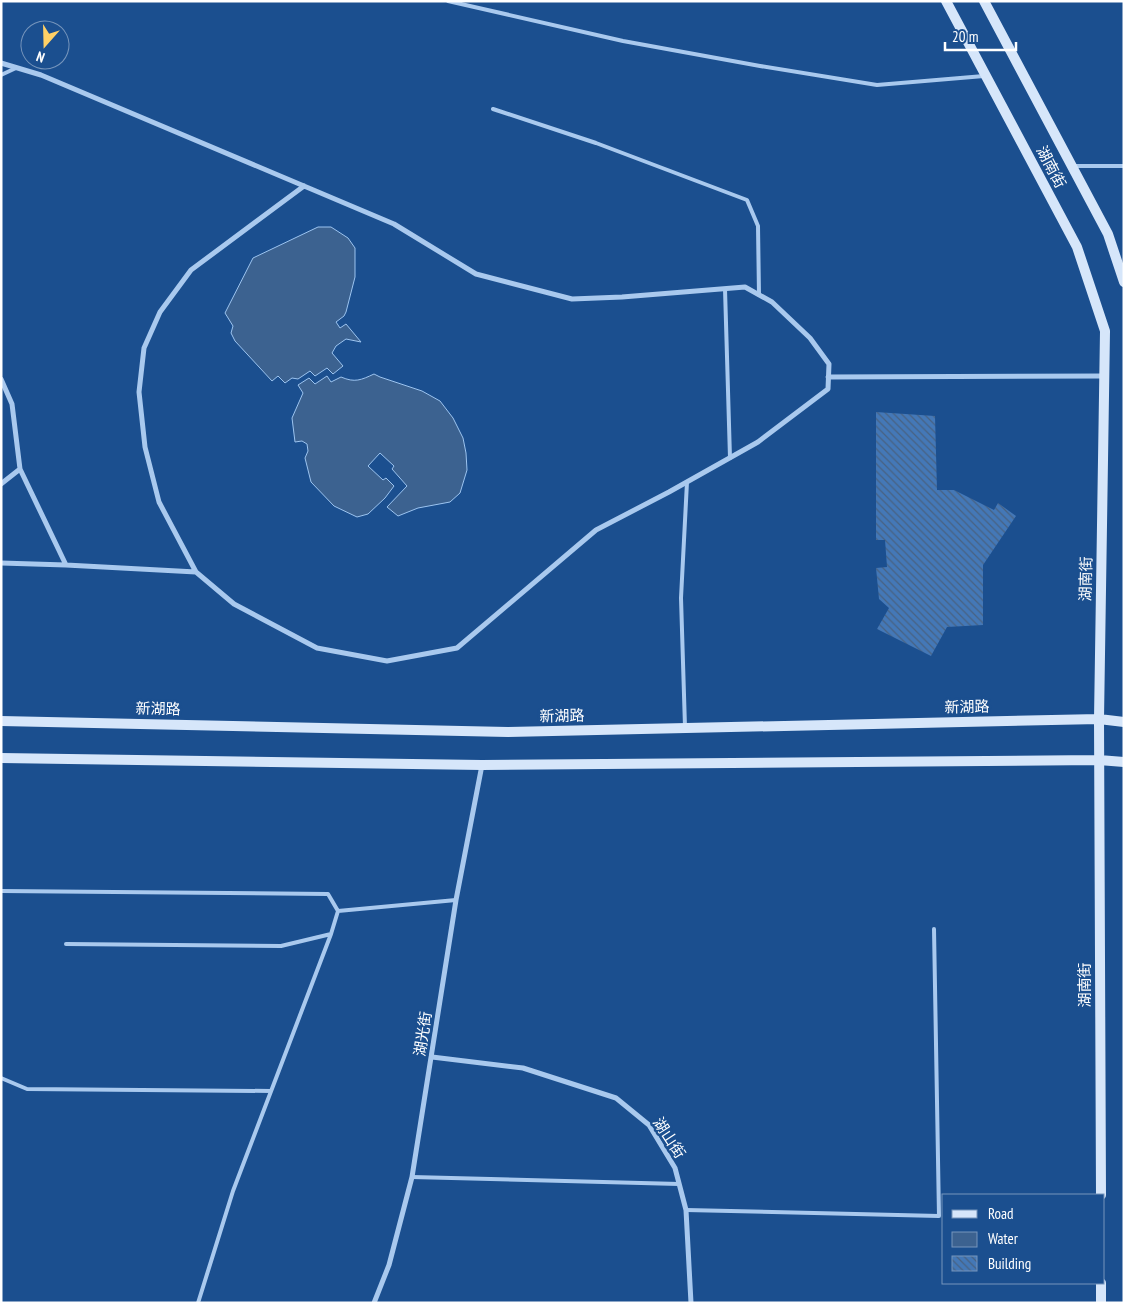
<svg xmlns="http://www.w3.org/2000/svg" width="1125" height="1304" viewBox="0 0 1125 1304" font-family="'PT Sans Narrow','Noto Sans SC',sans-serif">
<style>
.water{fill:#3c6290;stroke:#9cc4f0}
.building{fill:url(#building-back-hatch)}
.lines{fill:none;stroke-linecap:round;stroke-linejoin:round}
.lane{stroke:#a9c9ee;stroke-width:4}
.street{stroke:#a9c9ee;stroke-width:5}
.secondary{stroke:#d6e6fa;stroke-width:10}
.labels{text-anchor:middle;stroke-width:5;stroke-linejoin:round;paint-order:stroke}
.street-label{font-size:15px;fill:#fff;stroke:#1b4f8f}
</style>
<defs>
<pattern id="building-back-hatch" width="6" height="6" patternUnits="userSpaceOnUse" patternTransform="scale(1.25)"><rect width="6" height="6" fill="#4478b7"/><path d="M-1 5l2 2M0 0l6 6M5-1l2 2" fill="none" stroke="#486282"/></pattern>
</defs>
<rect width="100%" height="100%" fill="#1b4f8f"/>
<path class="water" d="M318 227H331L348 238 355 248V277L346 312 344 316 336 322 340 328 346 324 361 342 346 339 336 346 332 353 343 366 333 374 327 368 315 376 310 371 298 379 292 378 285 383 278 376 272 381 235 341 231 333 233 326 225 313 253 258Z
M374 374 380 377 422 391 440 401 453 418 463 438 466 453 467 470 460 493 450 502 418 508 398 516 387 507 407 486 392 469 394 466 380 453 368 466 383 480 386 478 394 486 385 498 368 514 357 517 334 506 311 482 305 458 308 451 307 444 302 441 295 442 292 418 303 393 298 385 309 378 315 384 327 376 331 382 341 377C355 383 361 380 374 374Z"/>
<path class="building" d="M876 412 935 416 937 490H954L994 510 998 503 1016 516 983 565V625L947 627 931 656 877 629 889 608 879 599 876 568 887 567 885 540H876Z"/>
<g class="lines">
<path class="lane" d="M448 1 623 41 760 66 877 85 984 76
M1 75 16 68
M493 109 596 143 747 200 758 226 759 295
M1074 166H1124
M725 289 730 458
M685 727 681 598 687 482
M1 891 328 894 338 911
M66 944 281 946 331 934
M1 1078 27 1089 271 1091
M412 1177 679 1184
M686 1210 939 1216 934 929
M198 1303 233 1191 331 934 338 911 456 900"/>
<path class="street" d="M1 63 41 75 394 224 476 274 572 299 622 297 745 287 772 302 810 338 829 364 828 389 758 442 669 492 596 530 457 648 387 661 317 648 234 604 196 572 159 502 145 447 139 392 144 348 160 312 191 270 304 186
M828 377 1104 376
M1 379 12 404 20 469 66 565
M1 484 20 469
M1 563 66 565 196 572
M432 1057 523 1068 616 1098 649 1125 675 1168 686 1210 691 1303
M374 1303 389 1265 412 1177 456 900 482 765"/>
<path class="secondary" d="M946 1 1077 247 1105 331 1099 719 1101 1195
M984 1 1108 234 1124 282
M1 721 508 732 1099 719 1124 722
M1 758 482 765 1099 760 1124 762
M1101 1283V1303"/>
</g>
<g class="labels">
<g class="street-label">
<text transform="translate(1051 167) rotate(62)" y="5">湖南街</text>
<text transform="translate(1086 579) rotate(-89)" y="5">湖南街</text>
<text transform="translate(967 707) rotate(-1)" y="5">新湖路</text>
<text transform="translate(158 709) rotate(1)" y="5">新湖路</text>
<text transform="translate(562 716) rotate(-1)" y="5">新湖路</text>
<text transform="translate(1085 985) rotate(-90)" y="5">湖南街</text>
<text transform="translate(423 1034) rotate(-81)" y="5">湖光街</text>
<text transform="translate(669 1138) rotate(57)" y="5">湖山街</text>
</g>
</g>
<rect width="1125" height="1304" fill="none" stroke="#ffffff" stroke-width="5"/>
<rect x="942" y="1194" width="162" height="90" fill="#1b4f8f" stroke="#7695bc"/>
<rect x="952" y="1210" width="25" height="8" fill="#d6e6fa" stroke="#7695bc"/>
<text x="988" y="1219" font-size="15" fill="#ffffff">Road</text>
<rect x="952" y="1232" width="25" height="15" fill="#3c6290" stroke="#7695bc"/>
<text x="988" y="1244" font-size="15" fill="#ffffff">Water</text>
<rect x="952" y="1256" width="25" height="15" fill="url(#building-back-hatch)" stroke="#7695bc"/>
<text x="988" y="1269" font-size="15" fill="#ffffff">Building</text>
<g transform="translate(45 45) rotate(200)"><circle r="24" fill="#1b4f8f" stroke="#7695bc"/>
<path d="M0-4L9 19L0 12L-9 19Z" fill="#ffd166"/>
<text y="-8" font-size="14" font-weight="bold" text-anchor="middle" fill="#ffffff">N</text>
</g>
<path d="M945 42v8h71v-8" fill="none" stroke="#ffffff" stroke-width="2.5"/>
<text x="952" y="42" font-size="15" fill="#ffffff" stroke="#1b4f8f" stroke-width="4" paint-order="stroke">20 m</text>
</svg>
